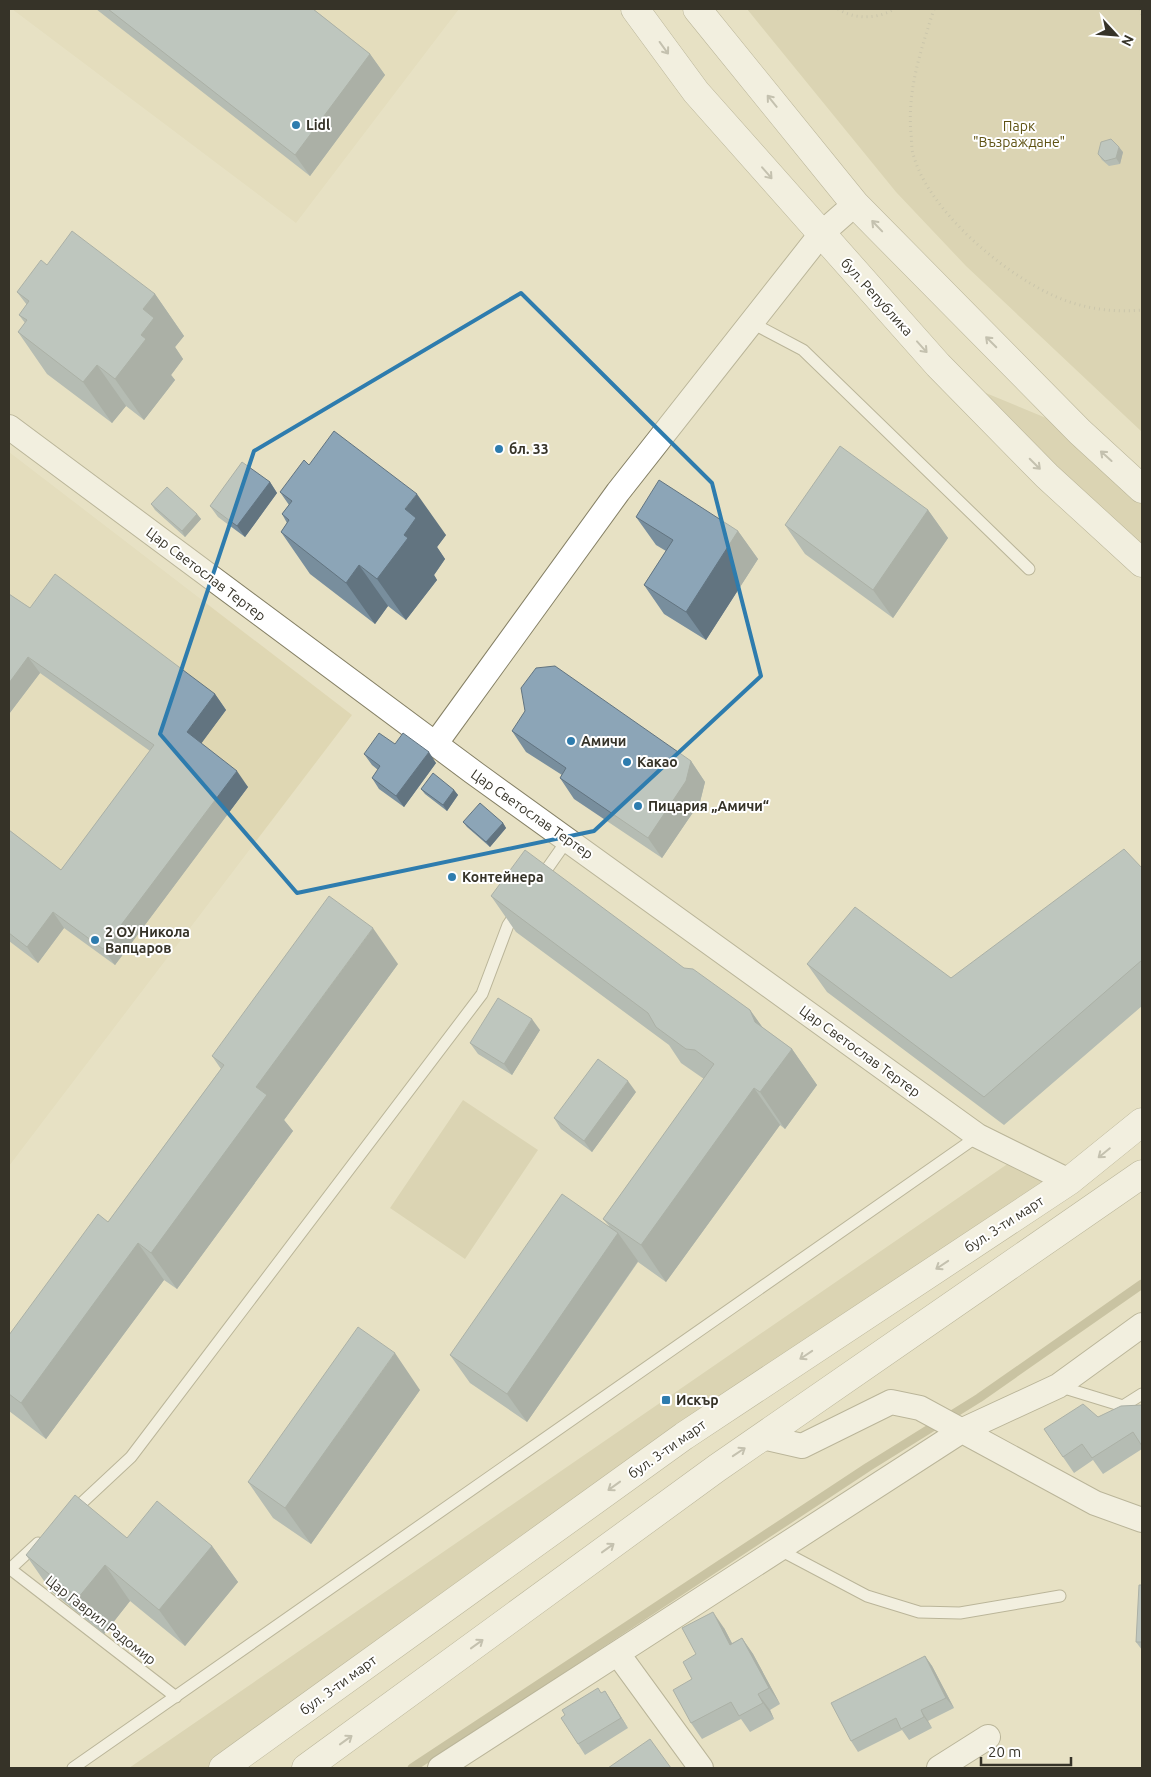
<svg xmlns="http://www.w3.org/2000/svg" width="1151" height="1777" viewBox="0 0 1151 1777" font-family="Ubuntu,sans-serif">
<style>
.built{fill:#dfd7b3}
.green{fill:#ccc49e}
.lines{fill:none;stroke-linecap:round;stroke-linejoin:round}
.stream{stroke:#a59e79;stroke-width:9}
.lane-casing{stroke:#847f64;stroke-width:13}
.street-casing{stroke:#847f64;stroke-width:26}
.secondary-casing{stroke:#847f64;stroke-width:29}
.path{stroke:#a8a38d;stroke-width:3;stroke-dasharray:1 4;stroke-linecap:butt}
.lane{stroke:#fff;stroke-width:11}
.street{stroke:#fff;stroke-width:24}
.secondary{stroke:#fff;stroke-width:28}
.wall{fill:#788e9d}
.shaded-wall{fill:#627480}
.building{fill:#8ca5b7;stroke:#627480}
.oneway{stroke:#9a9994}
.marked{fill:none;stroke:#2e7cae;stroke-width:4;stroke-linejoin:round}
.poi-dot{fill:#2e7cae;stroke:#fff;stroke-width:2}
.labels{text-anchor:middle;stroke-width:4;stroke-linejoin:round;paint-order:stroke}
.poi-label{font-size:14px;font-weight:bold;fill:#363328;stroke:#fff;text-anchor:start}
.park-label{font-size:14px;fill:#5f5313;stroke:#fff}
.street-label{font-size:14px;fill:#363328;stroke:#fff}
</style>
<rect width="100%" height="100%" fill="#e7e1c4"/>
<path class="built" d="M12 9H459L296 223Z
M9 452 352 715 9 1166Z"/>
<path class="green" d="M747 9H1142V432L966 266 896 192Z
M964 384 1080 432 1142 489V563Z
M463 1100 538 1150 465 1259 390 1208Z
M1019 1156 1069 1181 223 1768H129Z"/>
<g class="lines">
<path class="stream" d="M412 1768 868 1467 979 1398 1142 1284"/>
<g class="lane-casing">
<path id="lane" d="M750 322 803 350 1029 569
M540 879 568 839
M1058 1386 1123 1406 1142 1394
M72 1512 131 1457 482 994 508 925 518 910
M778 1549 867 1596 919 1612 960 1613 1060 1596
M9 1568 176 1697
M10 1569 38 1543
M73 1768 978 1136"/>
</g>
<g class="street-casing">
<path id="street" d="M9 427 473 772 978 1136 1069 1181
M436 743 618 492 821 234 855 204
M762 1437 802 1446 891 1402 920 1408 1095 1503 1142 1520
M618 1654 701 1768
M440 1768 963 1430 1058 1386 1142 1325
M939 1768 988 1737"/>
</g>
<g class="secondary-casing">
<path id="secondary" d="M635 9 696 92 938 365 1047 476 1142 563
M697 9 855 204 1080 432 1142 489
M223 1768 684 1436 1069 1181 1142 1122
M306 1768 717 1468 1142 1174"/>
</g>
<path class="path" d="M838 9C855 20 878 19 894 9
M934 9C921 50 907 90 911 134 912 141 911 150 914 157 930 211 1000 270 1050 294 1079 308 1111 313 1142 310
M1140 9 1142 15"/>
<use href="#lane" class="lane"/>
<use href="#street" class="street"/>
<use href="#secondary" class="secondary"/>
</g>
<path class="wall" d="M96 9H313L370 54 385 75 310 176Z
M1123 152 1120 164 1109 166 1102 160 1098 154Z
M47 265 155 294 184 336 175 347 183 359 171 375 175 380 144 420 126 406 112 423 47 374 18 332 25 323 19 315 27 305 17 292Z
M309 465 446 535 437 547 445 559 434 575 437 580 406 620 388 606 375 624 310 574 281 532 287 523 282 514 289 505 280 492Z
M270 482 277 493 245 537 218 517 210 506Z
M151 504 197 514 201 519 185 537 155 510Z
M928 510 948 538 893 618 805 554 785 525Z
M636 517 738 531 758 559 706 640 664 614 644 585 666 551 656 545Z
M9 594 30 608 215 694 226 710 201 743 248 787 115 965 64 928 38 963 9 941V830L61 870 150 751 40 673 9 714Z
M512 731 691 761 705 782 700 802 662 858 574 799 560 778 562 775 526 752Z
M395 744 436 763 404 807 379 789 372 778 378 770 372 765 364 754Z
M421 789 454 790 458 795 447 811 425 794Z
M463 822 503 823 506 828 490 847 467 827Z
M1142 868V1006L1004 1125 827 992 807 964 951 978Z
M491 896 684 968 750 1010 763 1028 792 1049 817 1085 785 1129 780 1125 666 1282 638 1262 527 1422 470 1383 450 1355 609 1226 603 1219 704 1079 681 1063 669 1045 516 932Z
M398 964 284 1120 293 1131 177 1289 164 1280 46 1439 9 1411V1335L108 1222 221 1069 212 1056Z
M540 1030 512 1075 478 1054 470 1043Z
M636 1092 592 1152 561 1129 554 1118Z
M420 1390 311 1544 273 1518 248 1482Z
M1142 1405V1449L1103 1474 1093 1460 1074 1473 1063 1457 1098 1417Z
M127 1538 212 1546 238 1582 185 1646 130 1601 104 1634 51 1591 26 1555Z
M1142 1585V1650L1136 1642Z
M724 1628 732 1643 742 1638 753 1654 780 1704 770 1710 774 1719 750 1732 741 1719 702 1739 691 1723 692 1679 696 1654Z
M925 1656 932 1666 954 1708 928 1721 932 1728 909 1740 902 1730 858 1752 851 1741Z
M605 1691 628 1728 585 1755 578 1744 602 1693Z"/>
<path class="shaded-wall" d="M370 54 385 75 310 176 295 155Z
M1119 147 1123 152 1120 164 1116 158Z
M155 294 184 336 175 347 183 359 171 375 175 380 144 420 115 379 141 335 143 309Z
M97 365 126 406 112 423 83 382Z
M270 482 277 493 245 537 237 526Z
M417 494 446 535 437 547 445 559 434 575 437 580 406 620 377 579 405 509Z
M928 510 948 538 893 618 873 590Z
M197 514 201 519 185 537 182 531Z
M738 531 758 559 706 640 686 612Z
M359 565 388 606 375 624 346 583Z
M28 657 40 673 9 714V683Z
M215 694 226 710 198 748 187 732Z
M429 752 436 763 404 807 396 796Z
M691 761 705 782 700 802 662 858 648 838Z
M237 771 248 787 115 965 103 949Z
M454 790 458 795 447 811 443 805Z
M503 823 506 828 490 847 486 842Z
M53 912 64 928 38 963 27 947Z
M373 928 398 964 284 1120 293 1131 177 1289 151 1253 256 1087Z
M750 1010 776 1046 755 1022Z
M532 1019 540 1030 512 1075 504 1064Z
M792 1049 817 1085 785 1129 760 1092Z
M628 1081 636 1092 592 1152 584 1141Z
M754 1088 780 1125 666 1282 641 1245Z
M618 1233 638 1261 527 1422 507 1394Z
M138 1243 164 1280 46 1439 21 1403Z
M395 1353 420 1390 311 1544 285 1508Z
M212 1546 238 1582 185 1646 159 1610Z
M105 1565 130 1601 104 1634 78 1598Z
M713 1612 724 1628 741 1661 730 1645Z
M742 1638 753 1654 780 1704 769 1688Z
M925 1656 932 1666 954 1708 946 1698Z
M605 1691 612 1702 628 1728 621 1718Z
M758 1694 770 1710 774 1719 763 1703Z
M921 1710 928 1721 932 1728 924 1717Z"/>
<path class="building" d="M108 9H313L370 54 295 155Z
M1111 139 1119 147 1116 158 1105 161 1098 154 1101 142Z
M72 231 155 294 143 309 154 318 141 335 146 339 115 379 97 365 83 382 18 332 27 320 19 315 29 301 17 292 41 260 47 265Z
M334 431 417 494 405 509 416 518 404 535 408 538 377 579 359 565 346 583 281 532 289 520 282 514 292 501 280 492 304 460 309 465Z
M840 446 928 510 873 590 785 525Z
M242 462 270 482 237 526 210 506Z
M659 480 738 531 686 612 644 585 673 540 636 517Z
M167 487 197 514 182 531 151 504Z
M55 574 215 694 187 732 237 771 103 949 53 912 27 947 9 933V830L61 870 154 745 28 657 9 683V594L30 608Z
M555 666 691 761 686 781 648 838 560 778 566 768 512 731 525 711 521 688 536 668Z
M379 733 395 744 403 733 429 752 396 796 372 778 380 766 364 754Z
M433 773 454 790 443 805 421 789Z
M480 803 503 823 486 842 463 822Z
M1124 849 1142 868V960L984 1097 807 964 855 907 951 978Z
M525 850 684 968 693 969 750 1010 755 1022 792 1049 760 1092 754 1088 641 1245 603 1219 714 1064 695 1050 686 1049 656 1027 648 1013 491 896Z
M329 896 373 928 256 1087 267 1095 151 1253 138 1243 21 1403 9 1394V1335L98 1214 108 1222 224 1065 212 1056Z
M498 998 532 1019 504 1064 470 1043Z
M598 1059 628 1081 584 1141 554 1118Z
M562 1194 618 1233 507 1394 450 1355Z
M358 1327 395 1353 285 1508 248 1482Z
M1083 1404 1098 1417 1121 1406 1142 1405V1446L1133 1432 1092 1458 1082 1444 1063 1457 1044 1429Z
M75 1495 127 1538 157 1501 212 1546 159 1610 105 1565 78 1598 26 1555Z
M1139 1585H1142V1642H1136Z
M713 1612 730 1645 742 1638 769 1688 758 1694 763 1703 739 1716 731 1702 691 1723 673 1690 692 1679 683 1662 696 1654 682 1628Z
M925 1656 946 1698 921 1710 924 1717 901 1729 896 1718 851 1741 831 1703Z
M598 1688 601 1693 605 1691 621 1718 578 1744 561 1718 565 1715 562 1710Z
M650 1739 671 1768H608Z"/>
<defs><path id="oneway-shaft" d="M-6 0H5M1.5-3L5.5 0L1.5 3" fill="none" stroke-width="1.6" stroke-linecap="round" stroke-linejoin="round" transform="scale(1.25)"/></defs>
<g class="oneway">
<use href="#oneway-shaft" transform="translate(664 48) rotate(54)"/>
<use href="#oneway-shaft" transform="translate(772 101) rotate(-129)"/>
<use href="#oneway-shaft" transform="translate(767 173) rotate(49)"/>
<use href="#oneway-shaft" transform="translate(877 226) rotate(-134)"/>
<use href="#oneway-shaft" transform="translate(991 342) rotate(-135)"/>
<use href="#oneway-shaft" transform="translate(922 347) rotate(48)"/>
<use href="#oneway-shaft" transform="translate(1106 456) rotate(-138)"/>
<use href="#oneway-shaft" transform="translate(1035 464) rotate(45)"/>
<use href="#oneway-shaft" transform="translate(1104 1153) rotate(141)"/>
<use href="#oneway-shaft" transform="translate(942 1265) rotate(146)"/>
<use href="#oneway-shaft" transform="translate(806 1355) rotate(146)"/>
<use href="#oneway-shaft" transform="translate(739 1452) rotate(-34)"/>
<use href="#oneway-shaft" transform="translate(614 1486) rotate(144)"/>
<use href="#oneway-shaft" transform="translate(608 1548) rotate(-36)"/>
<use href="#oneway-shaft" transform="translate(477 1644) rotate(-36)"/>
<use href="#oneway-shaft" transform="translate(346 1740) rotate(-36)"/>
</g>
<path d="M0 0H1151V1777H0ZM521 293 712 483 761 676 594 831 297 893 160 734 254 451Z" fill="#e7e1c4" fill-opacity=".55" fill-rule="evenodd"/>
<path class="marked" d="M521 293 712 483 761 676 594 831 297 893 160 734 254 451Z"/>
<g class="poi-dot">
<circle cx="296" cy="125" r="5"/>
<circle cx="499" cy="449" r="5"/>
<circle cx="571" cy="741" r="5"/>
<circle cx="627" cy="762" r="5"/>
<circle cx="638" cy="806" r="5"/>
<circle cx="452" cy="877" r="5"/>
<circle cx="95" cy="940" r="5"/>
<rect x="661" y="1395" width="10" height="10" rx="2.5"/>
</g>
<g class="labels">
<g class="poi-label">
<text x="306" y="130">Lidl</text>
<text x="509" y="454">бл. 33</text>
<text x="581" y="746">Амичи</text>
<text x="637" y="767">Какао</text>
<text x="648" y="811">Пицария „Амичи“</text>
<text x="462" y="882">Контейнера</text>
<text x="105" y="937">2 ОУ Никола<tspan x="105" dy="16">Вапцаров</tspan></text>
<text x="676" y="1405">Искър</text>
</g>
<g class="park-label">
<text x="1019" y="131">Парк<tspan x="1019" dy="16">"Възраждане"</tspan></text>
</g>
<g class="street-label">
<text transform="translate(877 297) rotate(48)" y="5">бул. Република</text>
<text transform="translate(206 574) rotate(37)" y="5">Цар Светослав Тертер</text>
<text transform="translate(532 814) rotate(35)" y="5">Цар Светослав Тертер</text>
<text transform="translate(860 1051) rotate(36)" y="5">Цар Светослав Тертер</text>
<text transform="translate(1004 1224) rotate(-33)" y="5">бул. 3-ти март</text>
<text transform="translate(667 1449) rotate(-35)" y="5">бул. 3-ти март</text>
<text transform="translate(101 1620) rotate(38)" y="5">Цар Гаврил Радомир</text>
<text transform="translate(338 1685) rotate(-36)" y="5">бул. 3-ти март</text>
</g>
</g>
<rect width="1151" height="1777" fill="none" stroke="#363328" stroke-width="20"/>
<g transform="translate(1116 35) rotate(116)" stroke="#ffffff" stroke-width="4" paint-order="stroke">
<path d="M0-4L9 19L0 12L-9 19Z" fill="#363328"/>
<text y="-8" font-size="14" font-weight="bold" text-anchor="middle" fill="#363328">N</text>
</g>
<path d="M981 1757v8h90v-8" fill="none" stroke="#363328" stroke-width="2.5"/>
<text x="988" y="1757" font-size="15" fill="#363328" stroke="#ffffff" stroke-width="4" paint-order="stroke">20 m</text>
</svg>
